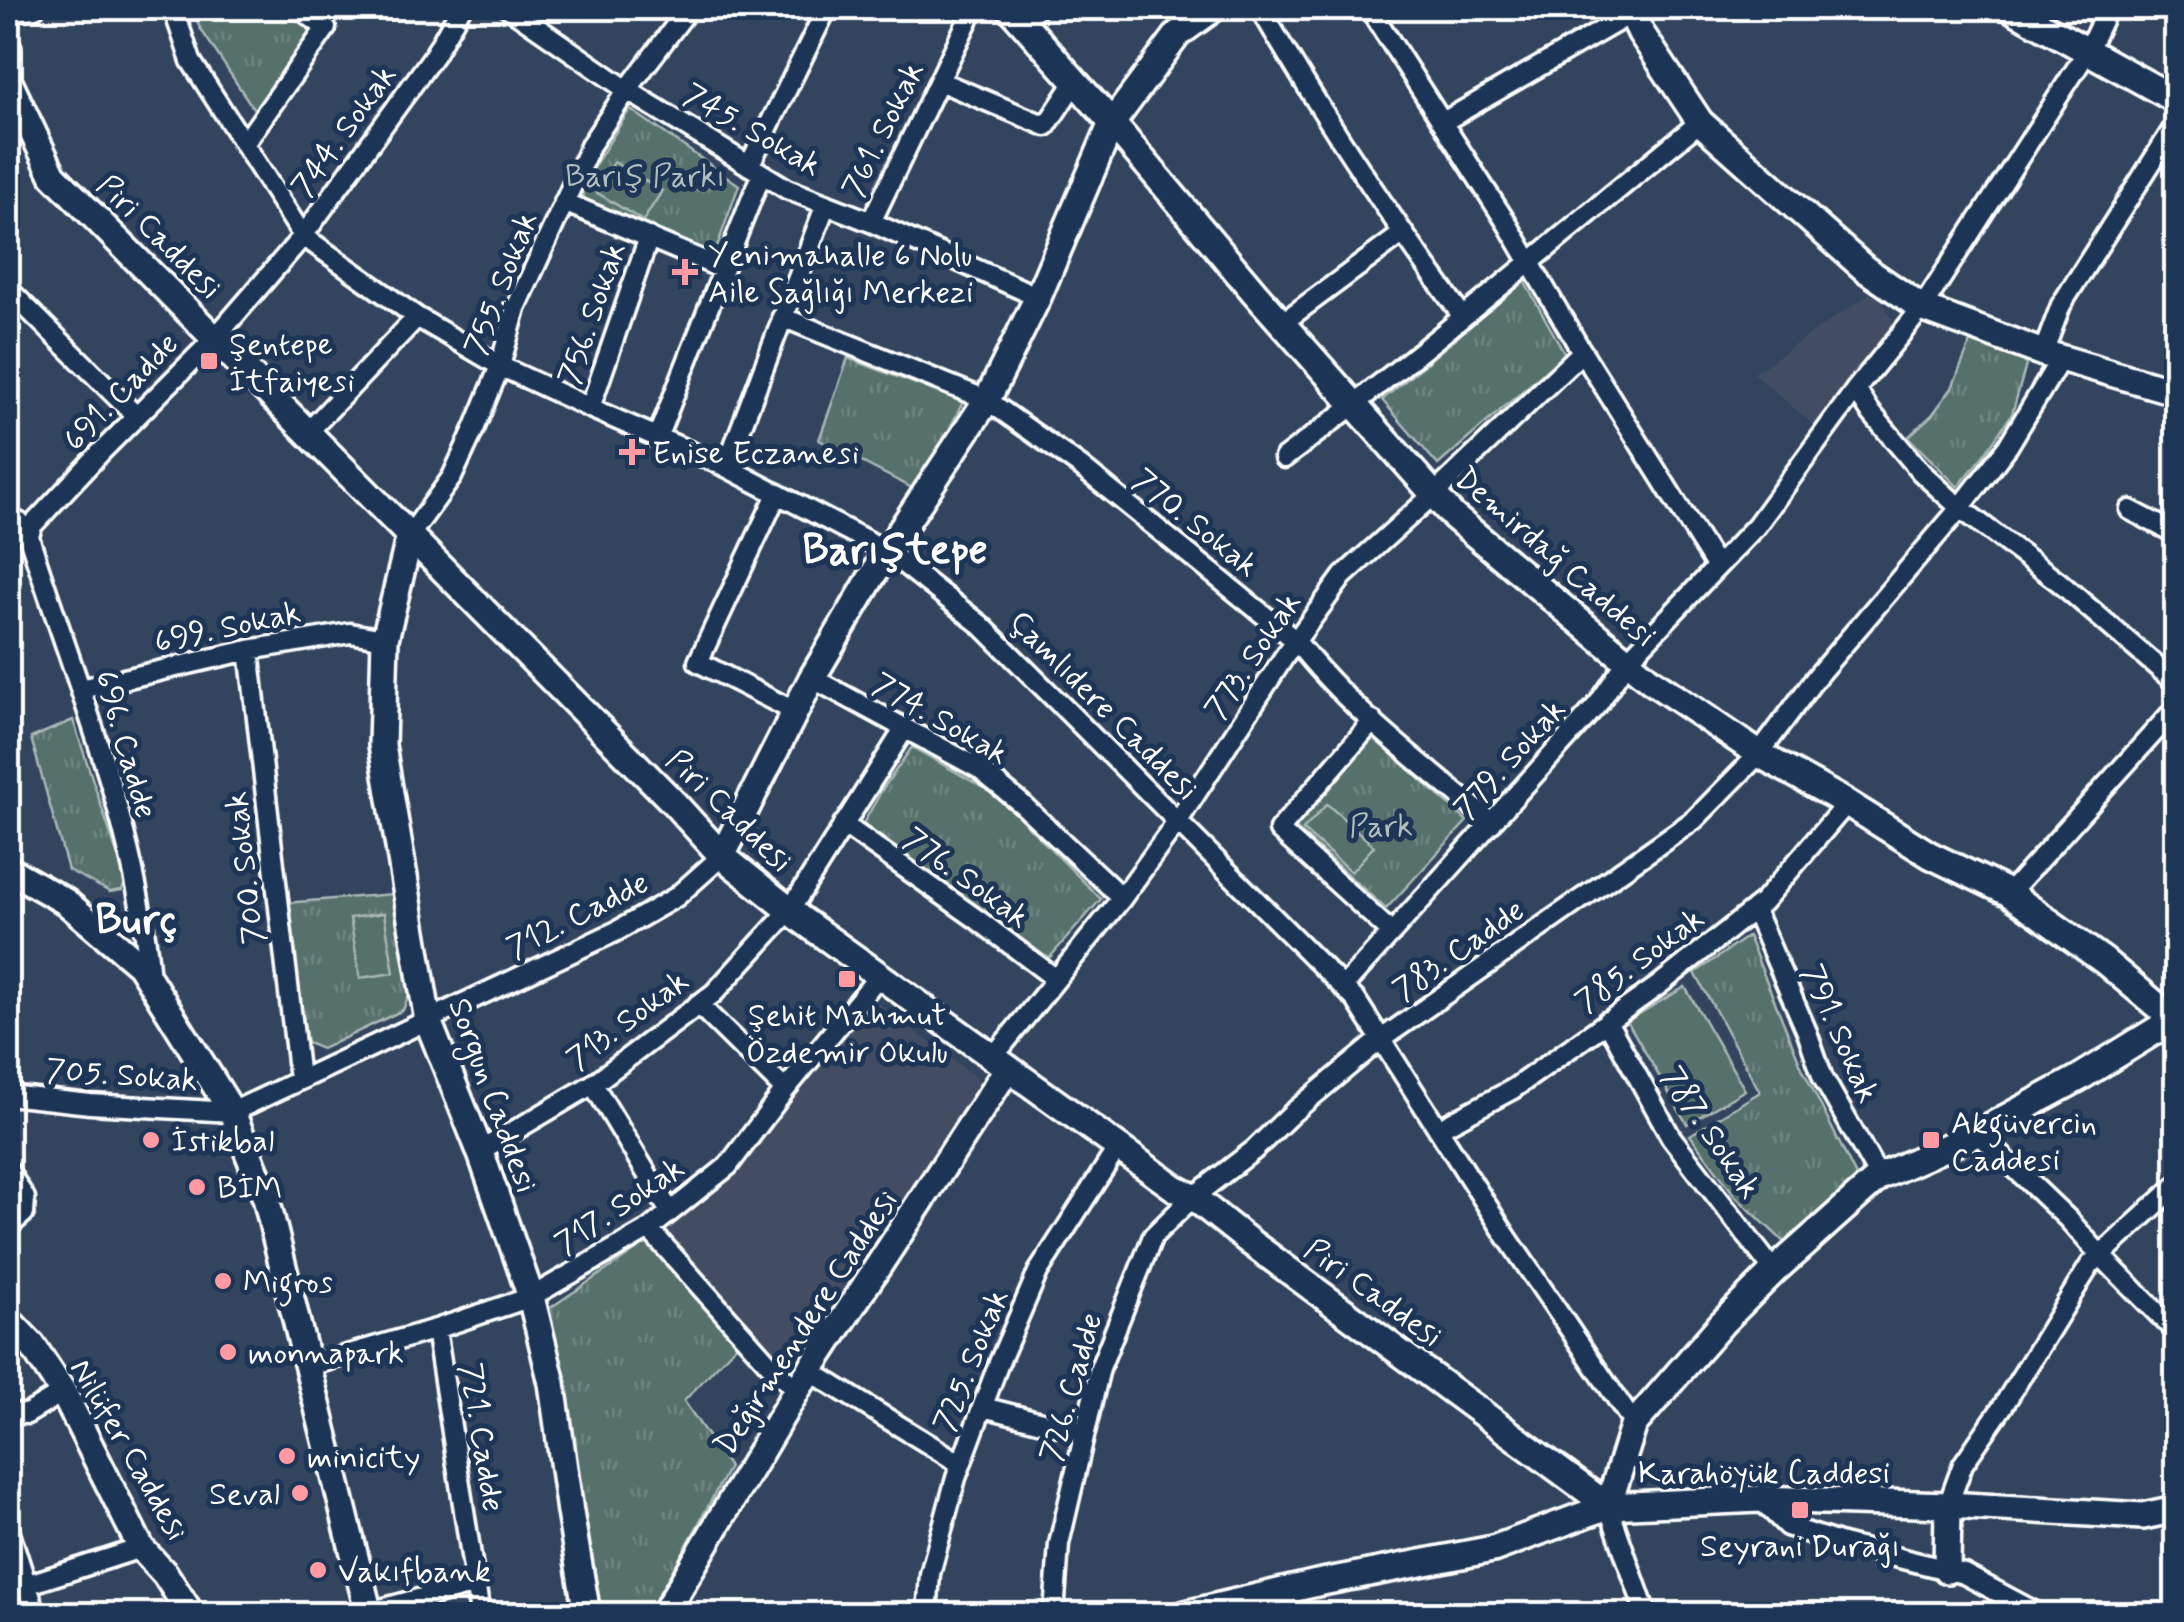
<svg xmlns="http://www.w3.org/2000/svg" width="2184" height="1622" viewBox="0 0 2184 1622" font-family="Mynerve,sans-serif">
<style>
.built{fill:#434e64}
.grass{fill:url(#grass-tufts);stroke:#aab8b6;stroke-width:2.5}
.pitch{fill:#56706c;stroke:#aab8b6;stroke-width:2.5}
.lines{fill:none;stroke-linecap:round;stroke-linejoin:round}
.street-casing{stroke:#fff;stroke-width:25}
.secondary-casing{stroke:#fff;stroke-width:32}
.street{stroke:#1d3557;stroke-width:18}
.secondary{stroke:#1d3557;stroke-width:25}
.poi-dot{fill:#ff9aa2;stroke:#1d3557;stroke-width:4}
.labels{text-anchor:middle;stroke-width:10;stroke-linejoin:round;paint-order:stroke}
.street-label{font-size:32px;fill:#fff;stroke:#1d3557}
.park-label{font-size:32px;fill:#b3bfbd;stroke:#1d3557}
.poi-label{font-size:32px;fill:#fff;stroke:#1d3557;text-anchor:start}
.district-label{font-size:42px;font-weight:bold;fill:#fff;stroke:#1d3557}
</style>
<defs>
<pattern id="grass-tufts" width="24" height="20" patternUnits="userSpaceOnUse" patternTransform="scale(2.5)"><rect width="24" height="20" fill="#56706c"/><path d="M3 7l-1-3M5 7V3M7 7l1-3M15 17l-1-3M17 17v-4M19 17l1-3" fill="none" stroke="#6f8582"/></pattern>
</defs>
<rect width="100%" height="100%" fill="#33445f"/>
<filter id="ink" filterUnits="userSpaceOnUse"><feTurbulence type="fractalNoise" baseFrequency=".01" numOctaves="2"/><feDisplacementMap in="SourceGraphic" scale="20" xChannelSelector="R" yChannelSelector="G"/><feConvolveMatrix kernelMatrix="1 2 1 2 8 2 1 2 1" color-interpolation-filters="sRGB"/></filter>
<g filter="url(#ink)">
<path class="built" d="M1875 290 1896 325 1818 429 1754 373Z
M873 999 979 1080 921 1174 787 1366 660 1232 733 1173 797 1089Z"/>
<path class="grass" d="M192 8H305L324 22 257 114 200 28Z
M630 109 739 185 717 247 709 251 584 200 581 187Z
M1524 281 1565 354 1438 465 1382 400Z
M1974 334 2019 349 2026 365 2012 414 1986 452 1958 487 1908 437 1932 415 1952 388Z
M848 358 963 402 918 491 819 440Z
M73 720 126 881 122 890 110 892 68 870 31 738Z
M1363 728 1467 821 1386 909 1283 817Z
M912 747 998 796 1101 899 1050 957 1034 953 863 824 882 790Z
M393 894 409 995 403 1010 322 1049 307 1043 286 903Z
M1748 936 1802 1068 1858 1180 1785 1243 1736 1197 1690 1135 1760 1092 1695 973Z
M648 1242 740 1341 684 1401 729 1467 650 1614H595L547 1310Z"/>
<path class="pitch" d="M614 162 662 191 643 221 596 192Z
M1327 804 1374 846 1351 872 1303 830Z
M384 913 394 973 360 978 350 918Z
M1685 987 1745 1090 1687 1124 1627 1021Z"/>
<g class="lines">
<g class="street-casing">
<path id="street" d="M173 8 191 61 303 236 417 317 500 366 590 408 726 467 887 551 981 625 1356 1000 1507 1237 1634 1424
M509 8 627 90 787 189 871 222 1038 297
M1260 8C1322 115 1390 217 1463 317
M1369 8 1508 225 1578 345 1716 566
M8 11 35 8
M1019 18 1038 8
M939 81 1046 126 1075 82
M1443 122 1632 13
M244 144 326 28 299 8
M749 166 827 8
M564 202 723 269
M871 222 974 8
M8 289 136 416
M782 317 987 400 1080 466 1296 641C1350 711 1425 766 1492 823
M1282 323 1402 234
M2043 353 2061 305 2176 124
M1856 389 1869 410 1921 472 1960 508 2059 582 2176 683
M590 408 649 237
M308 432 417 317
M657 438 761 175
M1284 458C1426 351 1562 235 1700 122
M726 467 826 204
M777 494 698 662 794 711
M2130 510 2176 534
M410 535 452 477 475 427 500 366 516 308 591 144 627 90 689 8
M249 650 299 1079
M812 678 978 768 1022 804 1122 898
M81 689 249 650 350 633 385 639
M1373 721 1279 830 1392 933
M843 824 978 920 1056 979
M2009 893 2176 708
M1754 909 1807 1032 1823 1078 1879 1177
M150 978C137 827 73 675 27 531L100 453 215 338 303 236 434 55 461 8
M1343 987 1598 704 1627 661 1756 526 1856 389 1922 308 2087 52 2108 8
M698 1004 785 1090
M1607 1021 1671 1137 1774 1271
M993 1057 1122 898 1178 821 1284 657 1343 576 1434 494 1582 352
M593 1084 670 1212
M8 1095 90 1104 232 1112 617 931 676 897 722 856
M1438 1129 1513 1089 1659 985 1763 902 1847 803
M1978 1133 2068 1219 2100 1255 2176 1332
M480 1151 593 1084 714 993 790 910 905 728
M8 1170 25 1198 24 1213 8 1227
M649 1229 771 1366 797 1390
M436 1329 480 1614
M309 1366 436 1329 531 1297 649 1229 728 1166 785 1090 879 976
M810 1371 961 1464
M983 1407 1085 1433
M8 1413 27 1414 63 1392
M1760 1499 1787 1526 1842 1544 1964 1574 2039 1614
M1948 1505 1963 1464 2003 1406 2090 1265 2176 1186
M1608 1506 1643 1605 1649 1614
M8 1527 36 1614
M8 1589 26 1585 141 1548
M369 1612 475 1584
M927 1614 930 1574 956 1478 998 1365 1038 1272 1118 1147
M1054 1614 1059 1544 1100 1368 1153 1236 1193 1197 1254 1150 1291 1114 1380 1040 1694 820 1759 754 1817 676 1960 508 2008 446 2061 358"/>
</g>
<g class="secondary-casing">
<path id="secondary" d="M1010 8 1112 123 1255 293 1453 516 1650 680 1759 754 1847 803 1930 855 2009 893 2104 961 2174 1020
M1629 8 1641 33 1700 122 1865 269 1922 308 2043 353 2176 392
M2010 8 2176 100
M8 48V80L53 175 673 802 722 856 802 920 1175 1188 1193 1197 1250 1242 1608 1506 1634 1424 1722 1323 1774 1271 1879 1177 1978 1133 2079 1078 2176 1018
M8 520 27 531
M410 535 385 639 382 745 428 1021 480 1151 531 1297 552 1383 570 1512 587 1614
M722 856 812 678 887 551 987 400 1038 297 1112 123 1178 34 1214 8
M8 869 66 902 140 965 232 1112 266 1198 369 1614
M8 1320 32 1345 63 1392 141 1548 165 1574 191 1614
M1947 1570 1948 1505
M664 1614 797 1390 1008 1068
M1185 1614 1317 1583 1493 1549 1608 1506 1760 1499 1948 1505 2143 1516 2176 1509"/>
</g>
<use href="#street" class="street"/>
<use href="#secondary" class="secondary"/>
</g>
</g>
<g class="poi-dot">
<path d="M680 257h10v10h10v10h-10v10h-10v-10h-10v-10h10z"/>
<rect x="199" y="351" width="20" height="20" rx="5"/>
<path d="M627 437h10v10h10v10h-10v10h-10v-10h-10v-10h10z"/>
<rect x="837" y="969" width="20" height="20" rx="5"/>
<circle cx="151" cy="1140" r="10"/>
<rect x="1921" y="1130" width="20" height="20" rx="5"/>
<circle cx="197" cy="1187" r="10"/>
<circle cx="223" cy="1281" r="10"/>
<circle cx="228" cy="1352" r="10"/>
<circle cx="287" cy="1456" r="10"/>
<circle cx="300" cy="1493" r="10"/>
<rect x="1790" y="1500" width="20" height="20" rx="5"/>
<circle cx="318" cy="1570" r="10"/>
</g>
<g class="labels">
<g class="street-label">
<text transform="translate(753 129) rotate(30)" y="11">745. Sokak</text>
<text transform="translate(882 129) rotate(-64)" y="11">761. Sokak</text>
<text transform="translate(343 130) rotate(-54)" y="11">744. Sokak</text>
<text transform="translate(160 236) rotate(45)" y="11">Piri Caddesi</text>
<text transform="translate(500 283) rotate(-69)" y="11">755. Sokak</text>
<text transform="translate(591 313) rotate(-71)" y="11">756. Sokak</text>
<text transform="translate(120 391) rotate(-46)" y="11">691. Cadde</text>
<text transform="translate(1196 522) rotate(39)" y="11">770. Sokak</text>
<text transform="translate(1556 556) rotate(41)" y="11">Demirdağ Caddesi</text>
<text transform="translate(227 626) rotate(-12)" y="11">699. Sokak</text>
<text transform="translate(1252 655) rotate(-56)" y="11">773. Sokak</text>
<text transform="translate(1104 705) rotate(45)" y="11">Çamlıdere Caddesi</text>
<text transform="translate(941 718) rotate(30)" y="11">774. Sokak</text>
<text transform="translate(127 744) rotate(74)" y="11">696. Cadde</text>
<text transform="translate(1509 758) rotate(-48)" y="11">779. Sokak</text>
<text transform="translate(730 810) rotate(44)" y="11">Piri Caddesi</text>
<text transform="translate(244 868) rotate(-97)" y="11">700. Sokak</text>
<text transform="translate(967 877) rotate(36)" y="11">776. Sokak</text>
<text transform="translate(577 914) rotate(-27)" y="11">712. Cadde</text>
<text transform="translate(1458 949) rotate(-35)" y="11">783. Cadde</text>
<text transform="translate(1639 959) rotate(-37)" y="11">785. Sokak</text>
<text transform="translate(627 1019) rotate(-37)" y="11">713. Sokak</text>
<text transform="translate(1841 1033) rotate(66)" y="11">791. Sokak</text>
<text transform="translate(122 1074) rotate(4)" y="11">705. Sokak</text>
<text transform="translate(494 1095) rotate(70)" y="11">Sorgun Caddesi</text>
<text transform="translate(1712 1132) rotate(56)" y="11">787. Sokak</text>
<text transform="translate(619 1205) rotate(-34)" y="11">717. Sokak</text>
<text transform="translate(1374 1292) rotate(36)" y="11">Piri Caddesi</text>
<text transform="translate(805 1322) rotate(-57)" y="11">Değirmendere Caddesi</text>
<text transform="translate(970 1360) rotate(-68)" y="11">725. Sokak</text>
<text transform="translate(1070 1387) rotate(-74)" y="11">726. Cadde</text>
<text transform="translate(483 1437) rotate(81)" y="11">721. Cadde</text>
<text transform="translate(130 1449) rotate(60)" y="11">Nilüfer Caddesi</text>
<text x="1764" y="1483">Karahöyük Caddesi</text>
</g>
<g class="park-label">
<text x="645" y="186">Barış Parkı</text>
<text x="1381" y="836">Park</text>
</g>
<g class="poi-label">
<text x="708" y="265">Yenimahalle 6 Nolu<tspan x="708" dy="37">Aile Sağlığı Merkezi</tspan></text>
<text x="229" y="354">Şentepe<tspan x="229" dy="37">İtfaiyesi</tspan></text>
<text x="652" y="463">Enise Eczanesi</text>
<text x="847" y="1025" text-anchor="middle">Şehit Mahmut<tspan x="847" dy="37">Özdemir Okulu</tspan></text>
<text x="1951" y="1133">Akgüvercin<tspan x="1951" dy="37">Caddesi</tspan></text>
<text x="171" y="1151">İstikbal</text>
<text x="217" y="1198">BİM</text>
<text x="243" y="1292">Migros</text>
<text x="248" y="1363">monnapark</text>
<text x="307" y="1467">minicity</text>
<text x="280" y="1504" text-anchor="end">Seval</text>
<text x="1800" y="1556" text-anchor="middle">Seyrani Durağı</text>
<text x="338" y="1581">Vakıfbank</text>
</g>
<g class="district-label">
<text x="895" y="563">Barıştepe</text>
<text x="136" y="933">Burç</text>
</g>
</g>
<rect width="2184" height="1622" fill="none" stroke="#1d3557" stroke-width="40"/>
<rect x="20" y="20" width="2144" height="1582" fill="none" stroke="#fff" stroke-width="4" filter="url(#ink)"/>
</svg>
